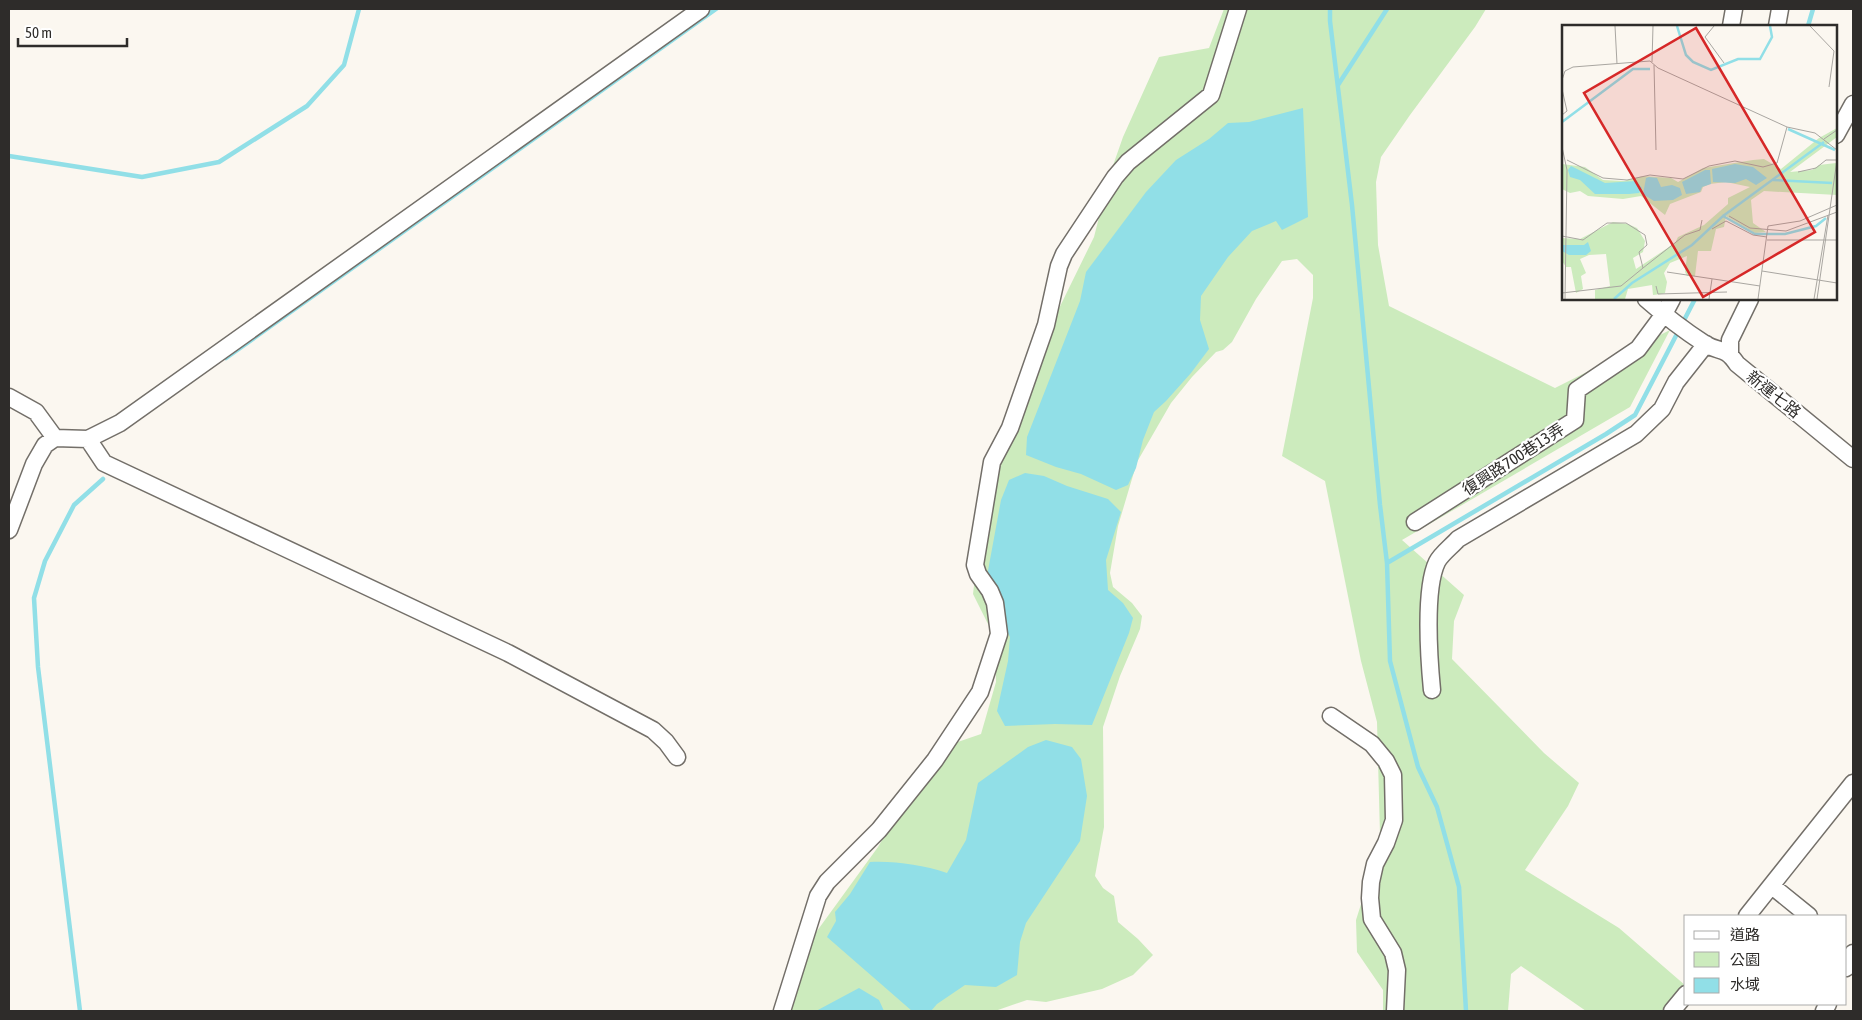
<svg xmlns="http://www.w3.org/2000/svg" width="1862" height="1020" viewBox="0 0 1862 1020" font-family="'Asap Condensed','Noto Sans TC',sans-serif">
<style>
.green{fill:#ccebbd}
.water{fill:#91dfe7}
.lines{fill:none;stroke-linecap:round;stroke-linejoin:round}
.stream{stroke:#91dfe7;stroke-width:4.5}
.minor-casing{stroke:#736f69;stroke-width:19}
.minor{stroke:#fff;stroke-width:16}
.labels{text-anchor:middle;stroke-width:4.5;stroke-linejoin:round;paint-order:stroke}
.street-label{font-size:16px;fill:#2e2c2a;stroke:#fff}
.inset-river{fill:none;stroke:#91dfe7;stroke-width:2.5}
.inset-road{fill:none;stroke:#a9a6a1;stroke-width:1}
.view{fill:#d62828;fill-opacity:0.15;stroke:#d62828;stroke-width:2.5}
.inset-edge{fill:none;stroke:#2e2c2a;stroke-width:2.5}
</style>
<rect width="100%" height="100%" fill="#fbf7f0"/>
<path class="green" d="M1224 9H1486L1475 27 1410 115 1381 157 1376 182 1378 245 1389 306 1555 388 1670 330 1630 407 1402 540 1464 595 1454 621 1452 659 1544 753 1579 783 1568 806 1525 870 1619 928 1686 986V1002L1683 1011H1586L1521 966 1511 974 1508 1011H1383V990L1357 952 1356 920 1369 879 1380 835 1377 722 1361 661 1325 481 1282 456 1313 298V275L1297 259 1282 261 1256 299 1232 342 1223 350 1216 352 1192 377 1171 403 1137 462 1118 526 1110 573 1113 587 1132 603 1142 616 1140 629 1120 676 1103 727 1104 827 1095 876 1103 888 1114 896 1118 922 1138 939 1153 955 1133 975 1102 989 1046 1002 1027 1000 995 1011H785L801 953 878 847 895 818 949 745 981 734 996 682 995 638 973 594 983 508 1045 337 1094 237 1110 174 1123 137 1159 57 1209 48Z"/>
<path class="water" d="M1303 108 1308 217 1282 230 1276 221 1252 231 1228 257 1201 296 1200 320 1209 349 1191 373 1166 401 1154 412 1143 440 1136 468 1128 485 1116 490 1081 474 1056 467 1026 455 1027 437 1080 301 1086 272 1146 192 1176 160 1209 139 1228 123 1249 122Z
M1025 473 1044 476 1067 486 1108 499 1121 512 1106 560 1108 590 1123 603 1133 618 1129 633 1092 725 1055 724 1005 726 997 711 1008 661 1010 637 985 587 1001 500 1009 480Z
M1046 740 1072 747 1081 759 1087 796 1080 841 1026 923 1020 942 1017 975 996 987 965 985 937 1004 931 1011H912L827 937 836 921 835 912 850 894 870 862C897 861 922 865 947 873L966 840 978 783 1028 747Z
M859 988 879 1000 884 1011H816Z"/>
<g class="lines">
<path class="stream" d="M1330 9V21L1352 205 1380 505 1387 563
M1808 26 1813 9
M1338 85 1387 9
M9 156 142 177 219 162 307 106 344 65 359 9
M226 358 716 9
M80 1011 38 667 34 598 45 561 74 505 103 479
M1466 1011 1459 887 1437 807 1418 767 1390 661 1387 563 1606 434 1635 415 1695 299"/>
<g class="minor-casing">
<path id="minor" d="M1731 26 1734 9
M1777 26 1780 9
M1836 135 1853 104
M1646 299C1664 315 1685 331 1705 344 1720 353 1725 346 1737 364L1853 459
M1730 353V340L1750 299
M9 397 36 412 55 438
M88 439 104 463 508 653 653 730 666 742 677 757
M1415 522 1575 420 1577 390 1638 349 1664 314 1672 299
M9 530 34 464 45 445 55 438 88 439 120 423 701 9
M1432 690C1429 659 1424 589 1437 562 1441 554 1452 546 1458 539L1636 434 1662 409 1676 382 1706 344
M1331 716 1372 744 1386 761 1393 775 1394 820 1386 843 1375 864 1371 882 1370 898 1372 919 1393 953 1397 970 1395 1011
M1772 886 1809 916
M1747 916 1853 783
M1846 968 1853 953
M782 1011 818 896 827 882 879 830 935 760 980 692 999 634 995 603 990 591 978 574 975 565 992 462 1010 428 1046 325 1059 266 1064 254 1115 177 1128 162 1211 95 1238 9
M1672 1011 1686 994
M1824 1011 1828 1004"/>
</g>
<use href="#minor" class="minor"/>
</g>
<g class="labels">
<g class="street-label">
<text transform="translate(1774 394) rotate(39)" y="6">新運七路</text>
<text transform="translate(1513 459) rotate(-33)" y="6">復興路700巷13弄</text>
</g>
</g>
<g transform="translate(1562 25)">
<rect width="275" height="275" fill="#fbf7f0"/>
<path d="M275 103V112L228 147 250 145 257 140 274 138 275 170 202 166 189 175 191 198 204 207 193 208 164 191 162 202 154 204 149 226H136L133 251H125L123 247 125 231 108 238 102 248 105 257 103 268 100 269 91 270 90 260 66 264 63 274H33V265L48 261 44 229 27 230 18 234 24 248 19 251 21 264 14 268 9 242H4L0 236V213L18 214 51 197 66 199 75 203 83 216 81 227 71 233 74 244 113 218 116 212 142 200 166 179V173L188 162 164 157 148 159 141 162 139 167 108 179 103 190 79 171 61 174 26 171 18 166 8 168 0 164V139L23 142 41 155 62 156 81 151 109 153 116 157 141 143 191 135 202 134 219 144 257 113Z" fill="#ccebbd"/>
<path d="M173 139 191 142 205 153 194 160 184 154 173 158 151 157 150 144ZM9 141 43 158 74 156 80 163 77 168 67 169H33L18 155 8 152 6 145ZM143 145H148L149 159 140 162 138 167 124 169 120 157ZM87 152 95 153 99 162 110 160 118 163 120 170 111 175 92 176 81 169 84 153ZM26 217 29 226 24 230H7L0 226V220H22Z" fill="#91dfe7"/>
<path class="inset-river" d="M115 1 124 30 131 37 149 45 176 34H198L210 12 208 1M0 97 71 44H88M226 104 273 125M211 155 270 158M161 191 262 117M52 274 70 258 130 220 161 191 193 209H223L254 201 264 193"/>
<path class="inset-road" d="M53 1 55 39M152 1 143 12 162 38M248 1 272 26 267 62M90 37 91 1M92 40 94 125M0 55 3 46 11 42 88 36 96 43 225 102 253 108 275 125M0 64 5 86 0 90M262 114 275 105M0 122 5 145 3 274M5 135 41 153 65 155 88 150 121 154 147 141 173 136 201 142 215 138 225 102M236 147 254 143 264 135H275L255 274M167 191 188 203 224 206 275 187M150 204 164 196 191 210 205 212M0 211 21 215 45 198H64L83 210 85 220 77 227 81 243 123 210 138 205 140 195M205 215H275M200 246 275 258M105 247 198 261M94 261 96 269 165 267M0 268 59 261 81 243M147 274 150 254M196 274 206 201 238 196 275 180M252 274 266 190"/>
<path class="view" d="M134 3 253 207 141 272 22 68Z"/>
<rect width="275" height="275" class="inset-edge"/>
</g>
<rect width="1862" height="1020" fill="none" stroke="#2e2c2a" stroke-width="20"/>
<rect x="1684" y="915" width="162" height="90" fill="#ffffff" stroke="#ababaa"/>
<rect x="1694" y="931" width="25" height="8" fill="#ffffff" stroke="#ababaa"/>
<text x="1730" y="940" font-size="15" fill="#2e2c2a">道路</text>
<rect x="1694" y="952" width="25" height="15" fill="#ccebbd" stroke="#ababaa"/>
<text x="1730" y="965" font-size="15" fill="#2e2c2a">公園</text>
<rect x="1694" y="978" width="25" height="15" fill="#91dfe7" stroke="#ababaa"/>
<text x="1730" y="990" font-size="15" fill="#2e2c2a">水域</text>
<path d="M18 38v8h109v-8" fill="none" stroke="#2e2c2a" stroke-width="2.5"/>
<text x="25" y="38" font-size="15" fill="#2e2c2a" stroke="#ffffff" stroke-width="4" paint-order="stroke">50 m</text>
</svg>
